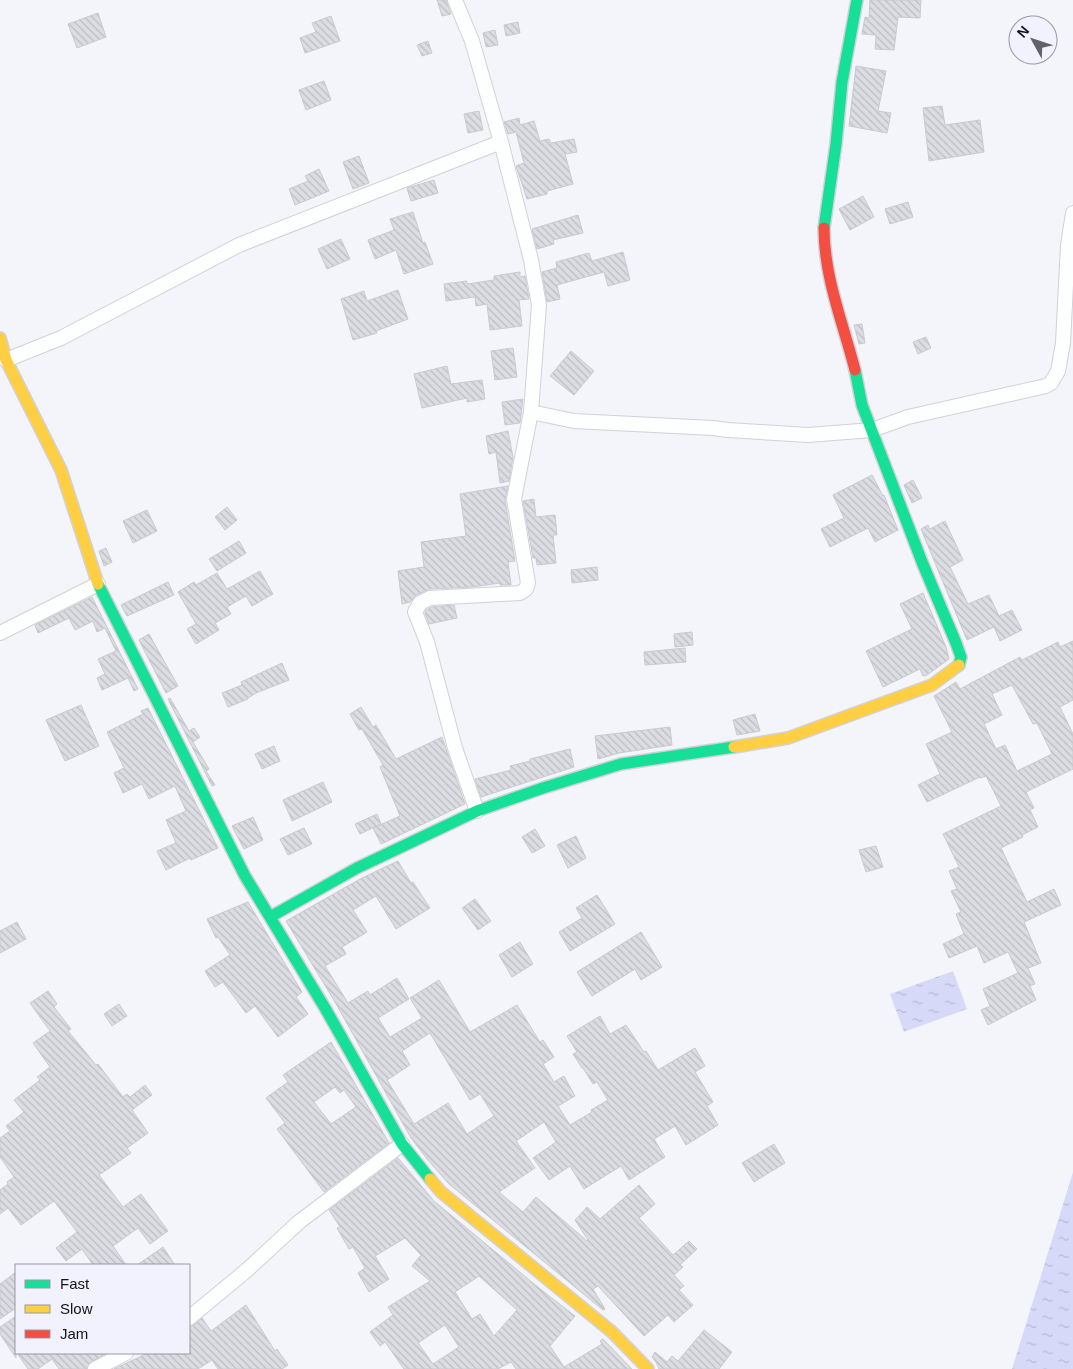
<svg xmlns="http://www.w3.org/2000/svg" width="1073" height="1369" viewBox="0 0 1073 1369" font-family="Arial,sans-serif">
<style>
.water{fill:url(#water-ripples)}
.building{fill:url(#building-back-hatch);stroke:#c9cad0;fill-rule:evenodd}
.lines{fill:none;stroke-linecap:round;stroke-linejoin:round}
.street-casing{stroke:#d1d1d7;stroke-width:16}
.fast-casing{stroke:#d1d1d7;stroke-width:14}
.slow-casing{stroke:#d1d1d7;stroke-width:14}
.jam-casing{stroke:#d1d1d7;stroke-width:14}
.street{stroke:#fdfefe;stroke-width:14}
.fast{stroke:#16e098;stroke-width:11}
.slow{stroke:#ffcf43;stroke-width:11}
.jam{stroke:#f24e42;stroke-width:11}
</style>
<defs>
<pattern id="water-ripples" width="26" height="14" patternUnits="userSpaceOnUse" patternTransform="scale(1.25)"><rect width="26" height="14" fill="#d6daf8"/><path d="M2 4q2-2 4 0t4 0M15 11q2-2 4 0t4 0" fill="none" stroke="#b7bad4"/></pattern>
<pattern id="building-back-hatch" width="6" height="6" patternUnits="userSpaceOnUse" patternTransform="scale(1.25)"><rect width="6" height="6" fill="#dcdde3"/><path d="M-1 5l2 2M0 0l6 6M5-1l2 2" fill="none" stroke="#bcbdc2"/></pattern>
</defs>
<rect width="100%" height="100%" fill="#f4f5fb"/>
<path class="water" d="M953 971 967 1009 904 1032 890 994Z
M1073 1172V1369H1012Z"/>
<path class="building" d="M437 0H446L451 14 442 16Z
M870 0H921L920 18 898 17 894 50 875 49 876 35 862 34 865 17 869 18Z
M98 13 106 37 77 48 68 24Z
M331 16 340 41 305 53 300 38 316 32 312 23Z
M518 22 520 33 506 36 504 25Z
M495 30 498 45 486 47 483 33Z
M428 41 432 53 422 56 417 45Z
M856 66 886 71 878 111 891 113 887 133 849 126Z
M324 81 331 100 306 110 299 90Z
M942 106 945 125 980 120 984 152 929 161 923 108Z
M479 111 483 130 468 133 464 114Z
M519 118 520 125 534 121 540 141 549 139 551 143 574 139 577 152 565 154 573 184 547 191V194L527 199 516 166 524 163 516 132 508 134 504 122Z
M359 156 369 183 353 189 343 162Z
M319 169 329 191 295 205 289 189 308 181 305 176Z
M434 180 438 193 411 201 407 188Z
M863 196 874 217 850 230 839 209Z
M908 202 913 217 890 224 885 209Z
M413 212 423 243 425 242 433 264 404 274 396 250 375 259 368 240 394 230 390 219Z
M578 215 583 233 553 240 554 244 537 249 532 229Z
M341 239 350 259 327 269 318 249Z
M623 252 630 280 608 286 604 272 557 285 560 299 547 302 542 272 557 268 556 262 589 253 592 261Z
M520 272V277L525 276 529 299 519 300 522 326 490 330 487 304 476 306 475 297 446 301 444 284 467 281V284L494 280V276Z
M398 290 408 319 376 331 377 333 353 340 341 299 364 291 367 301Z
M862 324 865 343 859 344 854 325Z
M926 337 931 348 918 354 913 342Z
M513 348 517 377 495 380 491 351Z
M571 351 594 371 574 395 550 376Z
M447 366 451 384 482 380 485 399 467 402V398L422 408 414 374Z
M523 399 520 423 505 425 502 402Z
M508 431 513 457 509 481 500 483 496 452 489 454 486 436Z
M872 475 883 496 884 495 898 530 875 542 868 528 830 547 821 529 844 518 833 495Z
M913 480 922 498 912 503 904 485Z
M508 486 505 500 515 561 508 562 511 585H500V583L472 587 429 589 416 595 410 602 402 604 398 571 424 567 421 542 466 536 460 494Z
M534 499 536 517 555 515 557 535H553L556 563 537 565 536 558H533L523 501Z
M227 507 237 520 225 530 215 517Z
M147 510 157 531 133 543 123 521Z
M945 521 963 560 950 567 968 604 989 595 999 616 1012 610 1022 630 1000 641 994 627 967 640 921 529 928 525 930 529Z
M239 541 246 553 217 571 209 559Z
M106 548 112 562 104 566 99 551Z
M597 567 598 580 572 583 571 570Z
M260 571 273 594 252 606 246 596 227 607 231 614 215 623 219 630 196 644 187 629 196 624 178 592 194 582 196 585 217 573 227 589Z
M168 582 174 595 127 616 121 605Z
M923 593 946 647 949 659 927 675 923 676 920 669 883 687 866 651 912 629 900 604Z
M92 597 138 689 134 691 128 678 102 690 97 678 105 674 98 659 116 651 105 628 97 632 93 621 75 630 69 618 38 633 35 625Z
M454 605 457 618 429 624 425 613 426 610 432 607Z
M692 632 693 645 675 647 674 634Z
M149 634 178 686 166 693 139 640Z
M1073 641V700L1060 707 1073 734V769L1026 792 1034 808 1030 810 1038 827 1022 835 1023 837 1001 848 1027 902 1054 889 1061 905 1024 922 1041 963 1028 968 1035 984 1030 986 1036 1000 988 1025 981 1010 990 1006 983 989 1018 973 1008 952 984 963 977 946 949 958 943 944 964 934 956 914 961 912 951 891 957 889 949 871 959 867 943 834 1001 806 986 776 980 778V777L927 802 918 785 940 774 926 744 952 732 934 696 956 682 960 689 1020 657 1022 660 1058 642 1060 647ZM1012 685 1033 724 1037 723 1052 754 1017 771 1005 745 996 749 984 724 1002 715 992 694Z
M685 648 686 662 645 665 644 652Z
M282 663 289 680 256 693 248 698V699L228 707 222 693 242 685 241 682Z
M170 698 189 731 194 728 200 737 193 742 209 769 206 771 215 785 212 786 168 699Z
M81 705 99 746 65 761 46 720Z
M361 707 373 727 376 725 396 759 442 737 465 804 381 844 373 828 400 816 380 767 383 765 362 729 359 730 350 714Z
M148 708 218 848 191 860 190 858 166 870 157 851 176 843 166 820 186 811 175 786 149 799 142 784 123 793 114 773 124 768 107 732 143 714 141 711Z
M755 714 760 731 737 735 733 720Z
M670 727 672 745 619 753 598 759 595 736Z
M274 746 280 761 262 769 255 754Z
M570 749 574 767 481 797 475 779 511 770 510 766 530 761V759Z
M323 782 332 802 292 821 283 800Z
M377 814 381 824 360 834 355 824Z
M253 817 263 840 244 849 232 826Z
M304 828 312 844 288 855 280 839Z
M535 829 545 846 532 853 522 837Z
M576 836 586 858 568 868 557 845Z
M876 846 883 867 866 872 859 850Z
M398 861 411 883 413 882 430 908 396 929 376 896 353 910 367 932 342 947 346 954 325 966 348 1003 368 991 370 995 397 978 409 999 378 1018 390 1037 422 1018 410 998 439 980 470 1032 517 1005 540 1042 543 1040 554 1057 543 1064 554 1082 564 1076 575 1096 558 1106 570 1125 592 1112 591 1110 608 1100 597 1082 593 1084 583 1068H582L573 1054 577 1052 567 1036 600 1016 610 1034 626 1025 644 1052 646 1051 658 1070 695 1048 705 1066 695 1072 713 1102 707 1106 718 1125 686 1145 675 1126 654 1139 665 1157 629 1180 621 1166 584 1189 570 1166 549 1180 533 1158 556 1142 544 1122 516 1141 535 1168 499 1192 523 1212 536 1197 587 1241 588 1240 575 1220 587 1207 600 1219 639 1185 655 1204 639 1218 673 1255 689 1241 697 1249 680 1265 683 1267 674 1275 684 1286 679 1290 693 1305 674 1322 668 1315 644 1336 598 1286 593 1289 605 1309 603 1310 449 1184 427 1159 411 1138 335 1002 286 921 362 878ZM430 1033 470 1100 480 1094 494 1116 467 1134 448 1103 414 1124 387 1080 410 1065 402 1051Z
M597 895 615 924 570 951 559 932 582 918 576 908Z
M475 899 491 921 478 930 462 908Z
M248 902 302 992 296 997 308 1014 278 1037 255 1006 246 1013 223 982 215 987 205 971 230 955 218 937 216 938 207 919Z
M17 922 26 939 0 953V931Z
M641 932 662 967 641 980 635 969 592 996 577 972Z
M520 942 533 964 512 977 499 955Z
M48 991 57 1004 54 1007 71 1029 68 1031 96 1065 98 1064 123 1097 127 1094 130 1097 145 1085 152 1095 132 1110 148 1133 127 1148 131 1153 99 1175 123 1207 141 1194 168 1231 150 1244 138 1228 113 1246 126 1265H93L82 1249 66 1261 56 1248 77 1232 54 1201 21 1225 8 1208 0 1214V1190L8 1184 7 1182 14 1177 0 1157V1138L10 1131 6 1126 24 1112 14 1100 40 1080 37 1077 50 1067 33 1043 50 1031 30 1003Z
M119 1004 127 1016 112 1026 104 1014Z
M331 1042 389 1143 324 1192 277 1129 285 1123 266 1098 288 1082 283 1075ZM335 1087 340 1093 344 1090 356 1107 331 1124 314 1102Z
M774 1144 785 1163 754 1182 742 1163Z
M398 1158 434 1201 539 1288 575 1316 550 1346 564 1367 602 1344 600 1341 603 1339 632 1369H516L511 1362 498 1369H404L385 1342 380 1346 370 1332 393 1315 388 1307 430 1281 412 1266 421 1255 405 1238 375 1256 389 1279 369 1292 358 1273 365 1268 353 1247 349 1249 337 1228 340 1227 329 1210ZM479 1276 517 1310 494 1336 480 1314 472 1319 455 1292ZM445 1325 459 1347 433 1364 418 1343Z
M163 1247 175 1265H137Z
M16 1272V1308L0 1319V1284Z
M246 1305 275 1351 277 1349 288 1365 282 1369H218L212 1360 198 1369H114L148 1353H189V1327L194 1325 202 1318 211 1331Z
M16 1316V1358L0 1334V1327Z
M704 1330 732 1352 719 1369H659L656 1362 652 1357 655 1352 667 1362 672 1356 678 1361Z
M17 1353H107L91 1362 86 1369H59L52 1359 38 1369H28Z"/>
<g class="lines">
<g class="street-casing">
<path id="street" d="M455 0 472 41 501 142 531 260 539 305 531 412 514 499 528 583 526 589 520 593 430 598 420 603 415 612 427 642 455 748 477 811
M6 360 61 338 239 245 501 142
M531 412 574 421 713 428 728 430 808 435 872 430 908 417 1046 386 1051 383 1058 371 1063 343 1068 245 1073 213
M0 633 98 584
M189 1318 247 1270 299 1222 402 1144
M95 1369 126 1353"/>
</g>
<g class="fast-casing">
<path id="fast" d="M824 228 836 144 842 82 857 0
M855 370 862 405 922 562 956 643 961 657 959 665
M98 584 245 876 325 1008 402 1144 430 1179
M270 917 357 868 477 811 543 788 621 764 734 747"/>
</g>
<g class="slow-casing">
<path id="slow" d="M0 338 6 360 61 470 98 584
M734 747 788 738 932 685 959 665
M430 1179 441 1192 612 1332 648 1369"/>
</g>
<g class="jam-casing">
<path id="jam" d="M824 228C824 277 843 323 855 370"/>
</g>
<use href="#street" class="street"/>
<use href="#fast" class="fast"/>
<use href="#slow" class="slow"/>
<use href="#jam" class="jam"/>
</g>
<rect x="15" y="1264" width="175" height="90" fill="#f1f2fe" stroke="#9899a2"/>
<rect x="25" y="1280" width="25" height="8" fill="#16e098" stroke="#9899a2"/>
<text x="60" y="1289" font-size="15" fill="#121319">Fast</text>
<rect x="25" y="1305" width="25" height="8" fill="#ffcf43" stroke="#9899a2"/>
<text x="60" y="1314" font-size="15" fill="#121319">Slow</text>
<rect x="25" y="1330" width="25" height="8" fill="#f24e42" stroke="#9899a2"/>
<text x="60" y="1339" font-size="15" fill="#121319">Jam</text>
<g transform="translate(1033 40) rotate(310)"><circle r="24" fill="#f1f2fe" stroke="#9899a2"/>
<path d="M0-4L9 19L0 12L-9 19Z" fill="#616268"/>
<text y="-8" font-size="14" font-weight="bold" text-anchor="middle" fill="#121319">N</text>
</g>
</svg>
